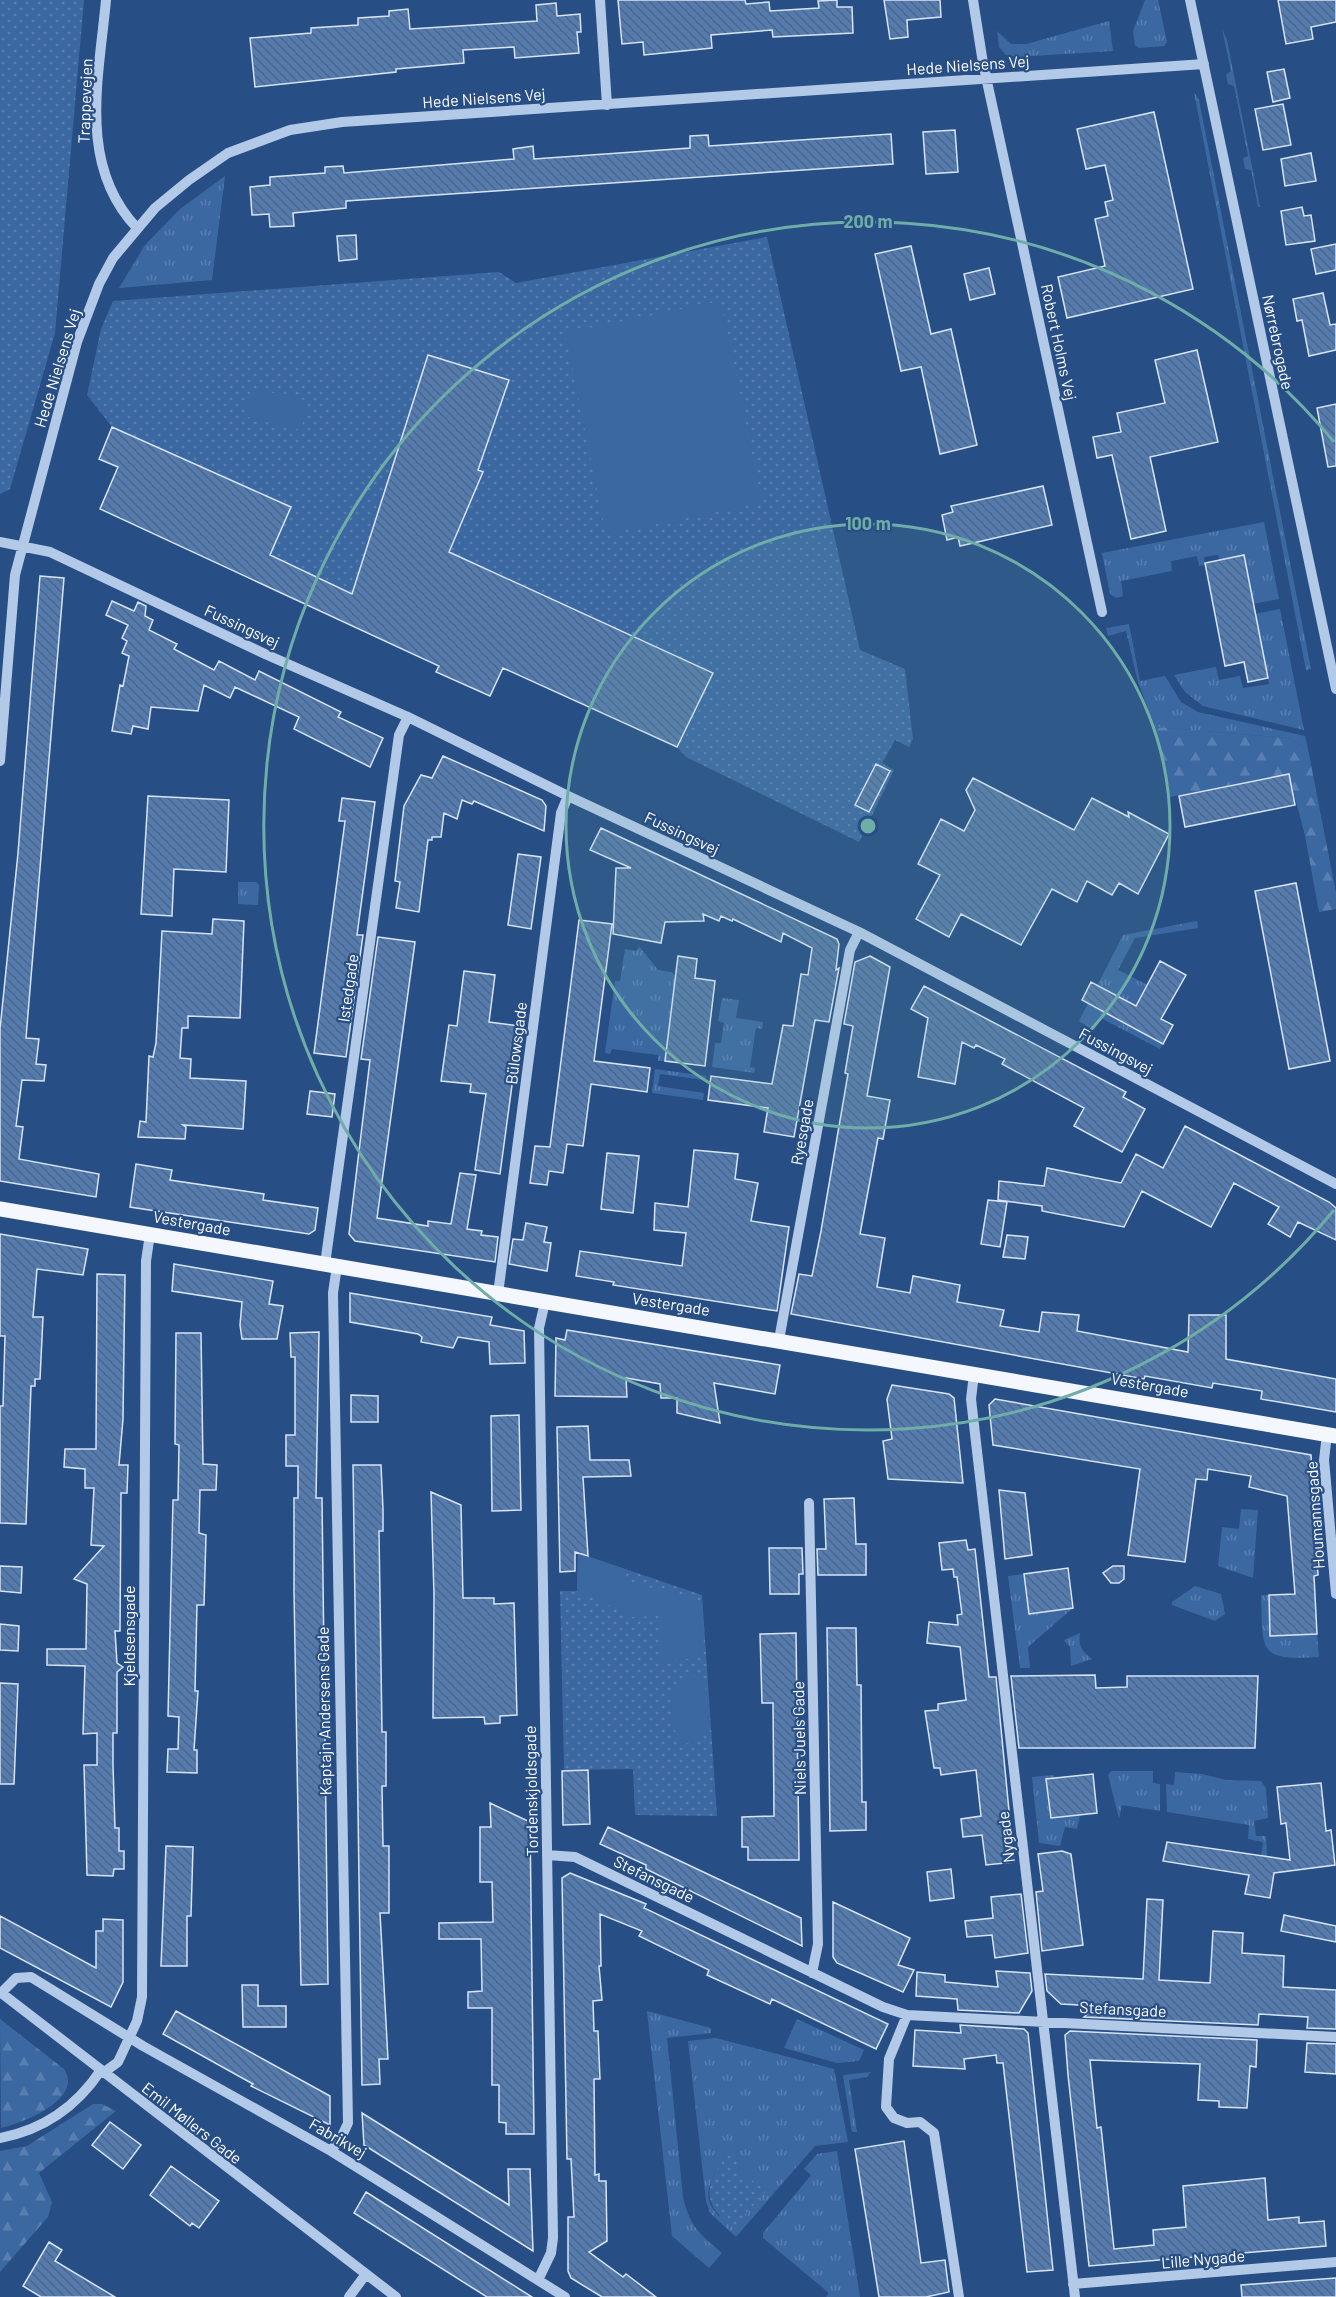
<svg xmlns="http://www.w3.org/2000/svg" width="1336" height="2297" viewBox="0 0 1336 2297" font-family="Barlow,sans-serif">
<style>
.grass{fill:url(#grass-tufts);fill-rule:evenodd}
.forest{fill:url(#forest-firs)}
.park{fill:url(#park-dots)}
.pitch{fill:#3c68a2}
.building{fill:url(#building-back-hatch);stroke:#d6e4f6;stroke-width:1.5}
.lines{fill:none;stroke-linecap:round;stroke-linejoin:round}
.minor{stroke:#b2c9e8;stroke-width:10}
.major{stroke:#f4f8fe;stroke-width:15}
.ring{fill:none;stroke:#6fada8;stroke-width:3}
.labels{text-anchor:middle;stroke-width:4.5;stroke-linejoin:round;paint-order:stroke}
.street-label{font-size:16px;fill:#fff;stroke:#274e85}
.centre{fill:#6fada8;stroke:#274e85;stroke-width:3}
.ring-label{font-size:18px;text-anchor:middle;font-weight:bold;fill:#6fada8;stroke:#274e85;stroke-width:4.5;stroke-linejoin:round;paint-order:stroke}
</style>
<defs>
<pattern id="grass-tufts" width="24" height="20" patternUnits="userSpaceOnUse" patternTransform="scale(1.5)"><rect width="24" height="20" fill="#3c68a2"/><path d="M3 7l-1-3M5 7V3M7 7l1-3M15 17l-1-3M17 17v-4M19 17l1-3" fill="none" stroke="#597fb0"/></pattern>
<pattern id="forest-firs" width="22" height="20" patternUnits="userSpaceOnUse" patternTransform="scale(1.5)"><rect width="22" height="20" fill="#3c68a2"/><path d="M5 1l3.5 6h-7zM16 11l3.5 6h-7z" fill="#597fb0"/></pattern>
<pattern id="park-dots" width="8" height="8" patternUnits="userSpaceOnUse" patternTransform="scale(1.5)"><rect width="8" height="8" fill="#3c68a2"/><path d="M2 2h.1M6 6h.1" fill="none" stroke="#597fb0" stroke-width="1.8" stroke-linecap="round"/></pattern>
<pattern id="building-back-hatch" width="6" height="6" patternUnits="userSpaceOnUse" patternTransform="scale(1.5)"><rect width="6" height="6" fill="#547baf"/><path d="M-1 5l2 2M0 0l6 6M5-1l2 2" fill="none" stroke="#506682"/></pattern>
</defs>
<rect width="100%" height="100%" fill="#274e85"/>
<path class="grass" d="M1145 0H1158L1167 42 1164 46 1139 48 1135 45 1133 31Z
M1109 21 1113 51 1016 57 1006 55 999 47 997 31 1011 44H1026Z
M1222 29 1227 40 1260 207H1258L1251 170 1245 169 1243 158 1248 156 1234 86 1228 84 1226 75 1231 71Z
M1194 92 1199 100 1311 669 1306 670Z
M225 176 212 280 119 288 145 245 180 209Z
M1264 522 1279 599 1253 604 1243 555 1224 559 1220 562 1218 555 1204 557 1205 565 1199 566 1197 556 1171 561 1172 571 1121 581 1123 596 1116 598 1110 594 1102 553Z
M1280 609 1304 730 1203 706 1185 692 1174 675 1216 667 1219 680 1240 676 1243 688 1269 684 1255 614Z
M1129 624 1140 681 1165 676 1181 702 1198 712 1305 736 1308 749 1287 738 1155 727 1138 682 1126 631 1108 636 1106 628Z
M238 882H256L259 885 258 905 238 904Z
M1197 921 1198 928 1135 938 1118 970 1148 985 1136 1006 1114 994 1104 1012 1163 1044 1160 1049 1101 1018 1094 1030 1079 1021 1123 935Z
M639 946 658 970 672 972 687 992 673 991 665 1061H658V1055L612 1049 610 1054 605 1053 615 981H620L625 949 637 951Z
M722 998 739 1000 736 1018 763 1022 762 1029 756 1028 750 1067 755 1068 754 1073 712 1067 715 1043H721L724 1023 718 1021Z
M655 1069 706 1076 705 1080 660 1074 658 1086 704 1093 703 1100 652 1093Z
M1241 1509 1258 1510 1253 1578 1218 1566 1222 1527 1239 1529Z
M1024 1574 1029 1614 1073 1608 1028 1647 1030 1668H1020L1008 1576Z
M1195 1586 1221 1594 1225 1614 1215 1621 1172 1605V1602Z
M1261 1595H1269L1271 1635 1317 1634 1319 1657C1257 1661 1263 1651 1261 1595Z
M1080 1633C1078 1646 1082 1651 1092 1659L1071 1666 1070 1647 1064 1640Z
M1111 1771H1153V1783L1160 1784V1811L1122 1805 1119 1819 1108 1775Z
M1175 1772 1202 1774 1226 1780 1261 1781 1266 1788 1268 1818 1254 1821 1256 1836H1266L1267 1857 1261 1856 1263 1842 1248 1839 1249 1825 1167 1812 1166 1784 1174 1785Z
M1054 1775 1055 1779 1047 1780 1051 1818 1080 1815 1077 1829 1065 1827 1060 1846 1039 1843 1032 1777Z
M647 2011 711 2028V2033L667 2038 683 2197C690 2227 699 2233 722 2253L709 2268 672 2236Z
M797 2019 864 2050 859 2061 837 2063 784 2048Z
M716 2038 834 2069 848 2142 815 2146 736 2237 710 2213 706 2201 688 2041ZM730 2153 744 2161 738 2170 719 2217C716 2212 710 2206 709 2200 705 2184 721 2164 730 2153Z
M871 2072 867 2077 849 2080 857 2132H852L843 2075Z
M837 2151 860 2297H826L829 2293 763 2238V2233L811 2175 804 2169 817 2154Z"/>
<path class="forest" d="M1155 727 1287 738 1308 749 1336 893V909L1319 912 1305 836 1289 774 1170 797Z
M0 2019 64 2069C84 2099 23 2123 1 2128Z
M93 2104H102L116 2111 39 2173 52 2202 48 2217 0 2272V2151L27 2146Z"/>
<path class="park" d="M0 0H84L55 333 10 489 0 494Z
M767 237 860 650 905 669 913 739 909 747 895 740 882 763 894 770 859 842 686 757 677 747 712 673 433 544 457 534 483 472 435 454 482 458 509 379 428 355 352 594 263 552 282 528 291 507 112 427 87 395 101 329 113 301 499 272 516 283Z
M578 1553 702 1595 717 1816 635 1815 633 1769 564 1770 560 1591H577Z
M730 2152 745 2161 738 2170 766 2191 733 2228C699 2201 705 2184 730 2152Z"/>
<path class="pitch" d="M721 301 762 503 606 534 565 333Z
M251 388 308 401 301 430 244 416Z
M578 1553 622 1568 631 1583 649 1588 658 1586 698 1602 702 1608 701 1658 661 1661 659 1616 630 1617 626 1612 599 1602 598 1598 577 1592Z
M688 1672 700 1681 705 1682 709 1733 686 1744C682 1739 676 1735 674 1729 667 1713 674 1682 688 1672Z"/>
<path class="building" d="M618 0H745L746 4 769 2 770 11 819 8 818 1 837 0V7H852L853 33 773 37 772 30 711 35 712 48 644 55 643 42 622 44Z
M884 0H940L941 17 907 20 908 37 890 39Z
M1278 0H1336V22L1311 27 1313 39 1286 44Z
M556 3 557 16 580 14 581 32H577L579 53 515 58 514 47 463 50 464 63 396 69V72L255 87 250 38 311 33V28L358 25V18L389 16V11L408 9 410 29 537 21 536 5Z
M1284 69 1290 98 1273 102 1267 72Z
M1283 104 1291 145 1263 150 1255 109Z
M1154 112 1193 289 1067 318 1058 277 1105 266 1095 219 1108 216 1105 202 1113 200 1105 165 1086 169 1077 129Z
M955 130 958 172 926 174 923 132Z
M891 134 893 164 346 201V208L293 213 294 226 270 227 269 214 252 215 250 187 270 185V177L325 173V167L343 166 344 173 514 159 513 149 533 146 534 159 690 148V136L708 135 709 146Z
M1311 153 1316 181 1285 186 1281 159Z
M1302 207 1304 216 1311 215 1315 241 1286 245 1281 211Z
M356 235 357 259 339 261 337 236Z
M1336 244V270L1316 274 1311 249Z
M911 246 931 334 951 329 977 445 940 454 921 367 901 371 875 254Z
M989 268 995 294 970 300 964 274Z
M1323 293 1330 325 1336 324V350L1309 356 1302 320 1297 321 1293 299Z
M1197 350 1218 442 1150 457 1166 531 1131 539 1112 455 1097 458 1093 437 1121 432 1117 413 1165 403 1155 360Z
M428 355 509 380 478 470 483 472 449 552 713 673 677 747 503 668 490 696 436 672 439 666 100 509 118 467 99 459 112 427 291 507 270 555 352 594Z
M1336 404V466L1328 467 1317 408Z
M1043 486 1052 525 960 546 958 537 947 540 942 515 953 512 951 506Z
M1244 555 1268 678 1248 682 1244 662 1225 666 1205 563Z
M40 576 64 578 26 1038 39 1039 36 1064 46 1065 44 1081 22 1080 16 1126 23 1127 19 1159 99 1174 96 1197 0 1181V1029L18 853Z
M112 601 134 611 138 602 146 606 145 616 153 620 149 630 177 644 174 649 214 670 219 661 255 680 259 671 341 712 338 717 383 738 370 767 294 729 299 717 235 687 230 698 204 685 198 711 151 707 148 729 133 726 131 734 112 731 120 685 123 686 129 656 122 653 127 641 122 638 128 625 106 615Z
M443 756 542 800 546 806 544 831 474 801 472 804 462 800 457 819 444 813 441 837H432V840H428L419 912 396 908 400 882 395 881 404 806 421 775 432 778Z
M876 764 890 771 869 812 855 805Z
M1289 774 1295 805 1185 827 1179 796Z
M973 778 1074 830 1092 798 1129 817 1128 812 1169 834 1138 894 1119 883 1112 895 1087 881 1077 902 1052 889 1021 945 961 914 949 937 916 919 940 875 918 864 941 819 964 831 975 810 966 790Z
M148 796 229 800 226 872 174 869 172 916 141 914Z
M342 798 375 802 357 935H363L346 1057 314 1053 345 821H339Z
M601 828 837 939 839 944 836 970 839 968 829 1022 815 1020 794 1137 764 1132 768 1108 708 1100 711 1076 772 1084 783 1025 793 1026 801 974 808 975 812 948 783 933 781 942 733 919 732 921 721 916 719 921 703 914 704 921 665 922 661 943 613 934 616 868H631L590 850Z
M518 854 541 857 531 929 508 925Z
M1296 883 1330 1061 1289 1069 1255 891Z
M213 919 244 921 240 1018 188 1016V1028H182L180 1058 191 1059 190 1078 246 1081 243 1129 183 1125 186 1127 185 1139 138 1137 140 1121 146 1122 149 1056 153 1057 156 1043 162 931 212 934Z
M579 920 612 924 594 1061 650 1068 647 1092 591 1084 583 1146 567 1144 563 1173 549 1171 547 1185 530 1183 535 1146 550 1147Z
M378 937 415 942 377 1218 428 1226V1221L451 1224 460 1173 476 1175 467 1229 482 1231 481 1235 498 1237 495 1262 355 1241 349 1234 370 1060 361 1059Z
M678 956 697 959 695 978 715 981 705 1066 665 1061Z
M870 956 890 967 867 1096 890 1100 883 1139 878 1138 860 1234 885 1238 877 1287 910 1293 913 1276 960 1285 957 1302 1004 1310 1000 1326 1039 1332 1042 1312 1079 1315 1077 1331 1188 1352 1189 1315H1226V1359L1336 1379V1412L1261 1399 1262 1391 1213 1383 1212 1388 1145 1376 1144 1379 791 1314 799 1274 812 1276 821 1231 848 1074 845 1073 853 1026 844 1024 855 962Z
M1160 961 1186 975 1161 1019 1173 1025 1163 1044 1082 1000 1091 982 1136 1006Z
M464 971 495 975 489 1022 520 1026 500 1174 475 1170 486 1094 470 1092 471 1084 441 1081 449 1025 457 1026Z
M924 986 1126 1092 1123 1097 1145 1109 1122 1152 1074 1126 1084 1108 1002 1064 1005 1059 976 1045 974 1048 962 1042 955 1084 918 1077 928 1018 911 1009Z
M310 1091 335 1094 332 1117 307 1114Z
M1185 1126 1329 1202 1336 1208V1240L1298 1222 1290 1237 1268 1224 1279 1207 1234 1183 1211 1227 1142 1191 1124 1227 1042 1211V1206L998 1200 999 1181 1044 1186 1047 1168 1121 1183 1136 1154 1163 1168Z
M694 1150 738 1154 735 1179 758 1183 751 1221 789 1227 777 1311 613 1285 614 1282 576 1276 580 1251 682 1266 686 1233 654 1230 655 1203 688 1207Z
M607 1153 639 1156 633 1213 601 1209Z
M136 1164 172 1170 170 1180 264 1194 263 1200 318 1208 315 1230 309 1234 130 1207Z
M988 1200 1007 1202 1000 1247 981 1244Z
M526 1223 547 1227 544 1242 551 1243 547 1271 509 1264 513 1239 523 1240Z
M0 1234 88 1249 83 1275 37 1269 33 1317H43L40 1379H35V1386H31L26 1524 0 1523V1406H3L5 1336H0Z
M1007 1235 1028 1237 1025 1259 1003 1257Z
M174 1264 273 1281 269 1304 283 1306 277 1339H242L240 1325 242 1302 172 1291Z
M97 1274 125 1275 123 1419 119 1465H128L127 1493H121L120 1631H115L117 1663 123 1667 117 1672V1733H113V1765L115 1828H119V1851H124V1869H114L113 1876 87 1875 84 1765H97V1733L83 1734 85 1666 47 1665V1649H86L87 1584 74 1579 104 1546 91 1545 94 1488H85V1469L64 1467 65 1449H96Z
M350 1293 492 1317 490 1325 524 1331 525 1363 490 1364 489 1342 458 1337 453 1348 421 1342 422 1337 418 1334 350 1322Z
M567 1330 780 1365 775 1394 714 1383 720 1423 677 1413V1398H661L660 1384 626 1378 627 1397 555 1396 556 1338 565 1340Z
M319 1332 316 1498H322L328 1984 301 1985 294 1592V1498H298V1466H286V1435H295V1357H291L290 1333Z
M176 1333H201L203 1464 217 1465 216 1490H200L199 1533 206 1535 204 1605H197L195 1691H198L194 1750H197V1773L167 1772 168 1749H178L179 1717 168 1716 173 1500H178L179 1445 175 1444Z
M892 1385 949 1394 954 1398 963 1483 888 1479 883 1441 892 1439 887 1399Z
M351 1395 378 1396V1422H351Z
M995 1399 1311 1455 1318 1575 1314 1576 1317 1634 1270 1636 1269 1595 1295 1594 1287 1496 1249 1487 1251 1476 1208 1469 1207 1480 1196 1479 1185 1562 1128 1555 1140 1469 993 1445 989 1405Z
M519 1415 521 1510 492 1511 491 1416Z
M588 1426 590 1460H629L631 1476 583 1477 588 1556 575 1552V1571L560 1572 557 1427Z
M353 1465H381L383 1509V1531H379L382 1732H386V1786H382L383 1846H389V1913H380L388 2059H379L380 2084 362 2085Z
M999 1490 1025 1493 1032 1555 1005 1559Z
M431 1492 461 1505 463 1598H494V1604L514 1603 517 1715 500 1716V1723L485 1724 484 1717 433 1718 434 1595Z
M854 1498 856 1544H866V1575H818L817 1549H826L824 1499Z
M966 1540 968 1550 975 1549 989 1677H996L1014 1862 986 1865 982 1835 963 1837 961 1819 981 1816 976 1770 941 1775 940 1768H934L925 1711 938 1710V1704L966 1700 960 1647 927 1643 929 1622 958 1625 957 1615 962 1614 957 1577H954L953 1569 942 1570 939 1543Z
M769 1548H802L803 1574H799V1594H770Z
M0 1566 22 1567 21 1593 0 1591Z
M1113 1566H1124V1579L1119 1583H1111L1103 1573Z
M1068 1568 1073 1608 1029 1614 1024 1574Z
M0 1624 19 1626 18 1651 0 1650Z
M827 1628H856L857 1685H861L862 1802H866V1830L830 1831Z
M796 1633 799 1860H748V1847H742V1817L774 1816 773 1703H762L760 1634Z
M1095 1675 1096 1688 1127 1687V1676H1258L1255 1748H1019L1011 1676Z
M0 1683 18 1684 14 1784H0Z
M588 1770 590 1824 563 1825 562 1771Z
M1093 1774 1097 1813 1051 1818 1046 1779Z
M1321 1783 1326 1831 1331 1830 1335 1865 1274 1873 1270 1898 1245 1894 1249 1875 1163 1861 1167 1842 1290 1860 1286 1823 1281 1824 1277 1787Z
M490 1803 530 1822 534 2134H506V2123L499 2122V2085H492V2008H468V1992L482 1991 481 1939H439V1923L493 1922 492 1882H480V1827H491Z
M608 1827 801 1918 802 1946 646 1869V1865L600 1844Z
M166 1846 193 1847 191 1916H187V1966H161Z
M1062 1851 1071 1854 1083 1945 1042 1951 1036 1892 1043 1891 1038 1854Z
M951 1869 954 1898 930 1901 927 1872Z
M570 1873 646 1904 644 1908 888 2024 876 2049 772 1999 770 2004 707 1975 709 1970 639 1936 642 1931 600 1914 601 1966H599L602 2000 593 2001 594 2031H598L600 2079H594L595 2175 599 2174V2181H606L607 2241 589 2252 623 2277 626 2274 656 2297H602L571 2278 568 2271V2217H574L571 2159H567L562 1878Z
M1021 1894 1028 1953 995 1958 992 1935 967 1937 965 1921 993 1918 991 1897Z
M1147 1899 1163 1900 1159 1980 1210 1983 1213 1931 1243 1933 1242 1953 1284 1956 1283 1987 1336 1990V2029L1307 2028 1308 2017 1259 2014 1258 2025 1084 2017 1096 2006 1061 2004 1047 1991 1045 1974 1143 1979Z
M833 1902 910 1938 898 1965 914 1970 903 1992 837 1963 833 1957Z
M1284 1915 1336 1926V1942L1281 1931Z
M0 1916 96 1968V1931H103V1919L123 1920V1982L111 2007 0 1948Z
M996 1971 1030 1973 1032 1991 1019 2013 958 2010 957 1999 916 1996 917 1972 945 1975V1982L998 1987Z
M242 1985H258V2006H286V2027H243Z
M176 2011 330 2096V2125L251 2086 253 2084 163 2034Z
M960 2025 1024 2029 1028 2033 1053 2270 1027 2272 1003 2063H997L996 2055 964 2059 965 2069 913 2066 915 2030 961 2033Z
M1070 2031 1257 2040 1256 2067 1250 2066 1247 2108 1219 2107V2101L1198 2100 1200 2064 1090 2060 1097 2128 1101 2127 1114 2249 1154 2245 1153 2230 1186 2227 1183 2186 1265 2178 1268 2220 1299 2217V2223L1324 2221 1326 2246 1089 2266 1068 2075 1065 2035Z
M1307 2043 1336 2044V2074L1305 2072Z
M362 2113 509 2205 508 2169H530L533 2251 364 2145Z
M110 2122 141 2145 123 2169 92 2145Z
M904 2141 921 2263 945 2260 949 2292 926 2297H879L855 2149Z
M171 2166 219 2201 199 2228 192 2223 190 2226 150 2195Z
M366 2192 532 2297H487L354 2213Z
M49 2242 62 2250 55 2261 115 2297H41L23 2286Z
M1336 2278V2297H1242L1241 2285Z"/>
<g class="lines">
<path class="minor" d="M106 0C99 78 77 165 137 228
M600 0 607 105
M973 0 983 63 1102 612
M1190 0 1336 689
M0 542 50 552 265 654 408 717 568 796 859 932 1336 1184
M0 761 15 575 77 342 99 284 113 258 155 208 189 180 228 153 290 130 342 122 1204 64
M325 1264 399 735 408 717
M498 1294 561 813 568 796
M779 1340 850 950 859 932
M974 1374 971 1399 1075 2297
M1327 1434 1324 1460 1336 1594
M809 1503 818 1944 812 1973
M547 1855 575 1857 883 2007 907 2015 1336 2037
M0 1992 396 2297
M1 1993 16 1978 31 1977 143 2046 331 2151 565 2297
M907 2015 889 2059 886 2107 894 2118 907 2123 920 2122 934 2133 959 2297
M103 2073 118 2062 137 2021 142 1997 146 1261 150 1234
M0 2138C43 2130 77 2106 101 2070
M331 2151 342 2136 348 2123 333 1293 337 1266
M539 2278 551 2253 553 2238 539 1328 545 1302
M1073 2284 1336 2262
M349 2297 366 2274"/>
<path class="major" d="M0 1209 1336 1436"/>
</g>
<circle cx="868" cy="826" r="302" fill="#6fada8" fill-opacity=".12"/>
<g class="ring">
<circle cx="868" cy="826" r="302"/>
<path d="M1334 1210A604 604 0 1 1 1334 442"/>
</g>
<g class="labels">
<g class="street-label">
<text transform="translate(968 65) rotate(-4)" y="6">Hede Nielsens Vej</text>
<text transform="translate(484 98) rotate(-4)" y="6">Hede Nielsens Vej</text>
<text transform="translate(85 101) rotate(-88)" y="6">Trappevejen</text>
<text transform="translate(1059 342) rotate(78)" y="6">Robert Holms Vej</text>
<text transform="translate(1278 342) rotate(78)" y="6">Nørrebrogade</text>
<text transform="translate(57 368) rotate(-73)" y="6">Hede Nielsens Vej</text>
<text transform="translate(242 626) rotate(25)" y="6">Fussingsvej</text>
<text transform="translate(682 833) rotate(25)" y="6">Fussingsvej</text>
<text transform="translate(348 988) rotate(-82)" y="6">Istedgade</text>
<text transform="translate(516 1043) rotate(-83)" y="6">Bülowsgade</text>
<text transform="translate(1116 1051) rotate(28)" y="6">Fussingsvej</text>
<text transform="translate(802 1132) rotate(-80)" y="6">Ryesgade</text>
<text transform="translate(192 1223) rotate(10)" y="6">Vestergade</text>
<text transform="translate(671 1304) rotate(9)" y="6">Vestergade</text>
<text transform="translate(1150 1385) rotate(10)" y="6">Vestergade</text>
<text transform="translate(1315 1515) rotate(-94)" y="6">Houmannsgade</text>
<text transform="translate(129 1636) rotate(-90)" y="6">Kjeldsensgade</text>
<text transform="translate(324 1711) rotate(-91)" y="6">Kaptajn Andersens Gade</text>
<text transform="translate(799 1738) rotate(-91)" y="6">Niels Juels Gade</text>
<text transform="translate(531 1791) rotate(-91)" y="6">Tordenskjoldsgade</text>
<text transform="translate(1006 1837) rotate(-97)" y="6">Nygade</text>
<text transform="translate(654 1879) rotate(26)" y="6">Stefansgade</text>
<text transform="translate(1123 2009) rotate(3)" y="6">Stefansgade</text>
<text transform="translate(192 2123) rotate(38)" y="6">Emil Møllers Gade</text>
<text transform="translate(338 2138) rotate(30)" y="6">Fabrikvej</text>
<text transform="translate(1203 2259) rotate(-5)" y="6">Lille Nygade</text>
</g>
</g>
<circle cx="868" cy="826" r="9" class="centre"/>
<g class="ring-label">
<text x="868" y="228">200 m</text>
<text x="868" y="530">100 m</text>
</g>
</svg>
